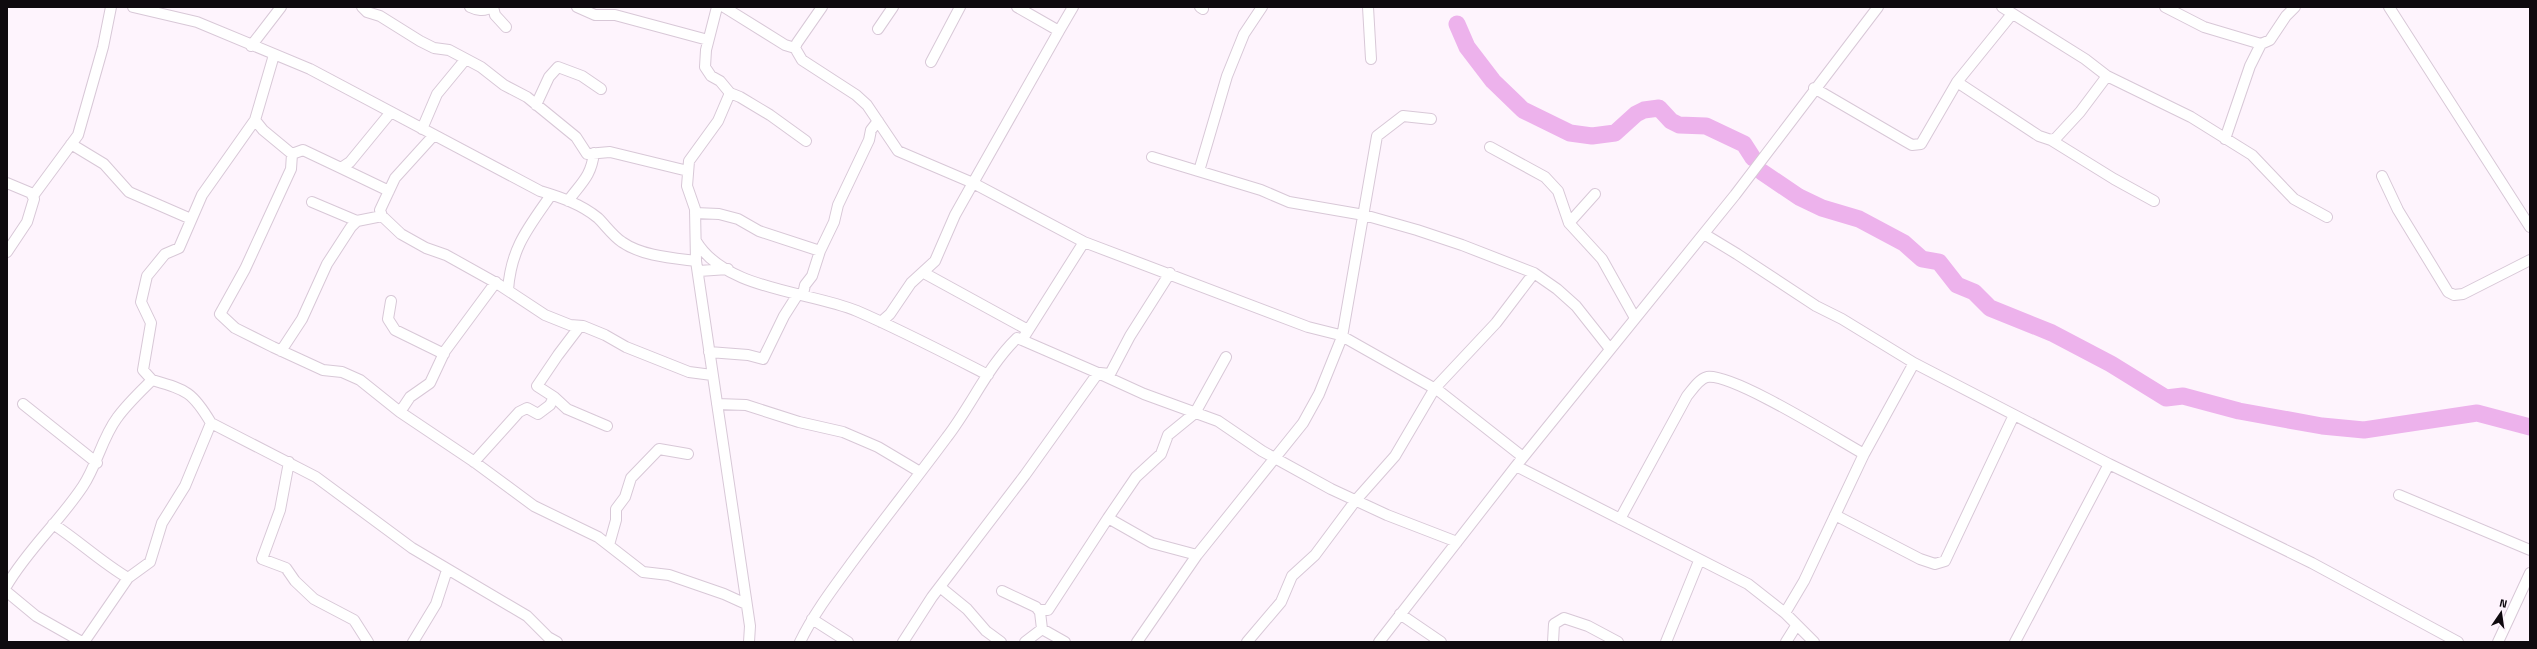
<svg xmlns="http://www.w3.org/2000/svg" width="2537" height="649" viewBox="0 0 2537 649" font-family="'Titillium Web',sans-serif">
<style>
.lines{fill:none;stroke-linecap:round;stroke-linejoin:round}
.river{stroke:#edb2ec;stroke-width:17}
.minor-casing{stroke:#d8c8d7;stroke-width:12}
.minor{stroke:#fff;stroke-width:10}
</style>
<rect width="100%" height="100%" fill="#fef4fd"/>
<g class="lines">
<path class="river" d="M1457 24 1467 47 1493 81 1523 110 1570 133 1592 136 1615 133 1636 114 1644 110 1659 108 1671 121 1679 125 1706 126 1744 144 1753 158
M1762 172 1799 197 1822 208 1859 219 1904 243 1922 259 1939 262 1957 285 1974 292 1990 308 2052 333 2111 364 2166 398 2183 396 2239 411 2322 426 2364 430 2477 413 2530 427"/>
<g class="minor-casing">
<path id="minor" d="M133 7 197 22 310 69 540 191C560 197 581 204 598 218 606 226 613 236 622 242 642 256 672 258 696 261
M362 7 367 12 380 16 420 41 434 48 449 50 481 67 504 85 527 97 576 137 587 154 610 152 688 171
M470 7C476 10 485 12 490 7
M493 7 495 15 506 27
M577 7 595 15H615L708 40
M717 7 706 50 705 67 711 76 720 81 730 93 740 97 770 115 806 141
M724 7 785 45 795 48
M822 7 797 43 795 48 802 60 856 95 867 105 898 151 973 183 955 215 935 261 911 283 890 314 881 322
M1200 7 1203 9
M1368 7 1371 59
M2002 7 2085 59 2107 76 2191 117 2252 155 2294 199 2327 217
M2165 7 2204 27 2261 44
M2389 7 2530 227
M878 29 893 7
M1059 31 1073 7
M251 46 281 7
M274 55 255 120 263 130 292 154 291 169 245 269 220 314 235 328 273 347 323 370 342 372 360 380 400 412 473 461 534 506 598 537 643 572 669 575 724 594 746 604
M931 62 960 7
M1957 82 2039 136 2051 140 2056 138 2080 112 2107 76
M1814 88 1905 141 1912 145 1921 144 1957 82 2012 14
M730 93 718 121 689 161 687 186 695 209 696 261 750 626 749 642
M536 105 549 77 558 67 582 76 601 89
M422 129 437 94 465 60
M434 135 395 178 380 210 382 216 401 234 426 248 446 255 498 284 545 315 570 325 583 326 605 335 626 347 689 372 712 375
M2225 139 2250 66 2261 44 2270 40 2286 16 2295 7
M2051 140 2114 179 2154 201
M71 144 104 164 129 192 191 219
M1490 147 1545 177 1558 191 1569 223
M292 154 303 150 341 168 350 162 391 112
M1152 157 1261 190 1289 202 1364 215 1417 230 1462 245 1534 273 1557 289 1576 306 1610 349
M341 168 389 191
M1199 171 1227 76 1244 34 1262 7
M2382 176 2398 210 2448 292 2454 295 2463 294 2530 260
M7 183 31 193 34 199 27 222 7 252
M1595 194 1569 223 1602 259 1635 318
M33 196 78 135 103 47 111 7
M568 201C581 183 591 177 594 153
M312 202 357 221
M695 213 719 214 738 219 759 231 820 251 834 222 838 205 869 140 871 130 878 121
M1704 234 1737 254 1816 306 1842 319 1914 363 2109 464 2312 563 2458 642
M696 241C725 290 808 291 857 311 901 330 945 353 988 375
M1084 242 1308 327 1340 335 1439 391 1523 457
M699 271 728 269
M924 273 1028 330
M508 290C511 248 528 228 551 195
M803 294 805 285 812 276 820 251
M391 301 388 319 395 330 444 354
M281 351 302 319 327 264 351 227 357 221 382 216
M709 352 748 355 763 359 784 316 798 294
M1098 373 1144 394 1218 421 1262 451 1331 489 1387 515 1457 542
M1100 373 1110 374 1130 336 1170 273
M152 380 143 370 151 323 141 302 147 276 165 254 179 248 202 195 255 120
M554 397 567 409 607 426
M23 404 97 463
M717 404 746 405 799 422 843 432 878 447 920 472
M400 412 410 397 430 383 445 351 496 282
M289 462 280 510 262 559 286 568 295 581 314 599 354 620 368 642
M474 462 519 412 527 408 538 414 550 405 554 397 537 386 558 355 580 326
M1516 466 1748 584 1785 613 1814 642
M2399 495 2530 550
M1835 515 1920 559 1935 564 1945 561 2014 415
M1108 518 1136 477 1161 454 1168 435 1195 413 1226 357
M1620 519 1687 396C1692 390 1699 379 1707 377 1733 373 1837 439 1864 454
M53 524C79 541 101 562 128 578L150 562 162 523 185 486 211 423 316 477 412 548 527 616 548 637 557 642
M609 545 616 520V509L625 497 631 478 659 449 688 454
M7 585C28 549 60 521 83 486 97 465 102 438 117 418 127 404 140 392 152 380 186 390 192 391 211 423
M940 587 967 609 986 631 1001 642
M1002 591 1036 607 1040 612 1042 629
M7 592 36 616 82 642
M1039 610H1048L1108 518 1152 543 1197 555
M1785 613 1804 581 1864 454 1914 363
M1400 614 1441 642
M812 619 848 642
M84 642 128 578
M413 642 436 604 447 570
M800 642C814 613 834 587 853 561 884 519 916 479 947 437 971 406 988 366 1017 338L1022 340 1084 242 973 183 1059 31 1017 7
M903 642 932 597 1025 475 1098 373 1022 340
M1025 642 1042 629 1065 642
M1137 642 1197 555 1303 423 1319 394 1342 337 1377 136 1403 116 1431 119
M1247 642 1281 602 1292 576 1315 555 1356 500 1395 456 1435 388 1496 323 1534 273
M1379 642 1516 466 1735 195 1878 7
M1553 642 1554 624 1564 618 1588 626 1618 642
M1666 642 1699 561
M1786 642 1796 626
M2015 642 2109 464
M2498 642 2530 573"/>
</g>
<use href="#minor" class="minor"/>
</g>
<rect width="2537" height="649" fill="none" stroke="#0f0a0f" stroke-width="16"/>
<g transform="translate(2501 613) rotate(13)" stroke="#fef4fd" stroke-width="3" paint-order="stroke">
<path d="M0-3L7 15L0 10L-7 15Z" fill="#0f0a0f"/>
<text y="-6" font-size="11" font-weight="bold" text-anchor="middle" fill="#0f0a0f">N</text>
</g>
</svg>
